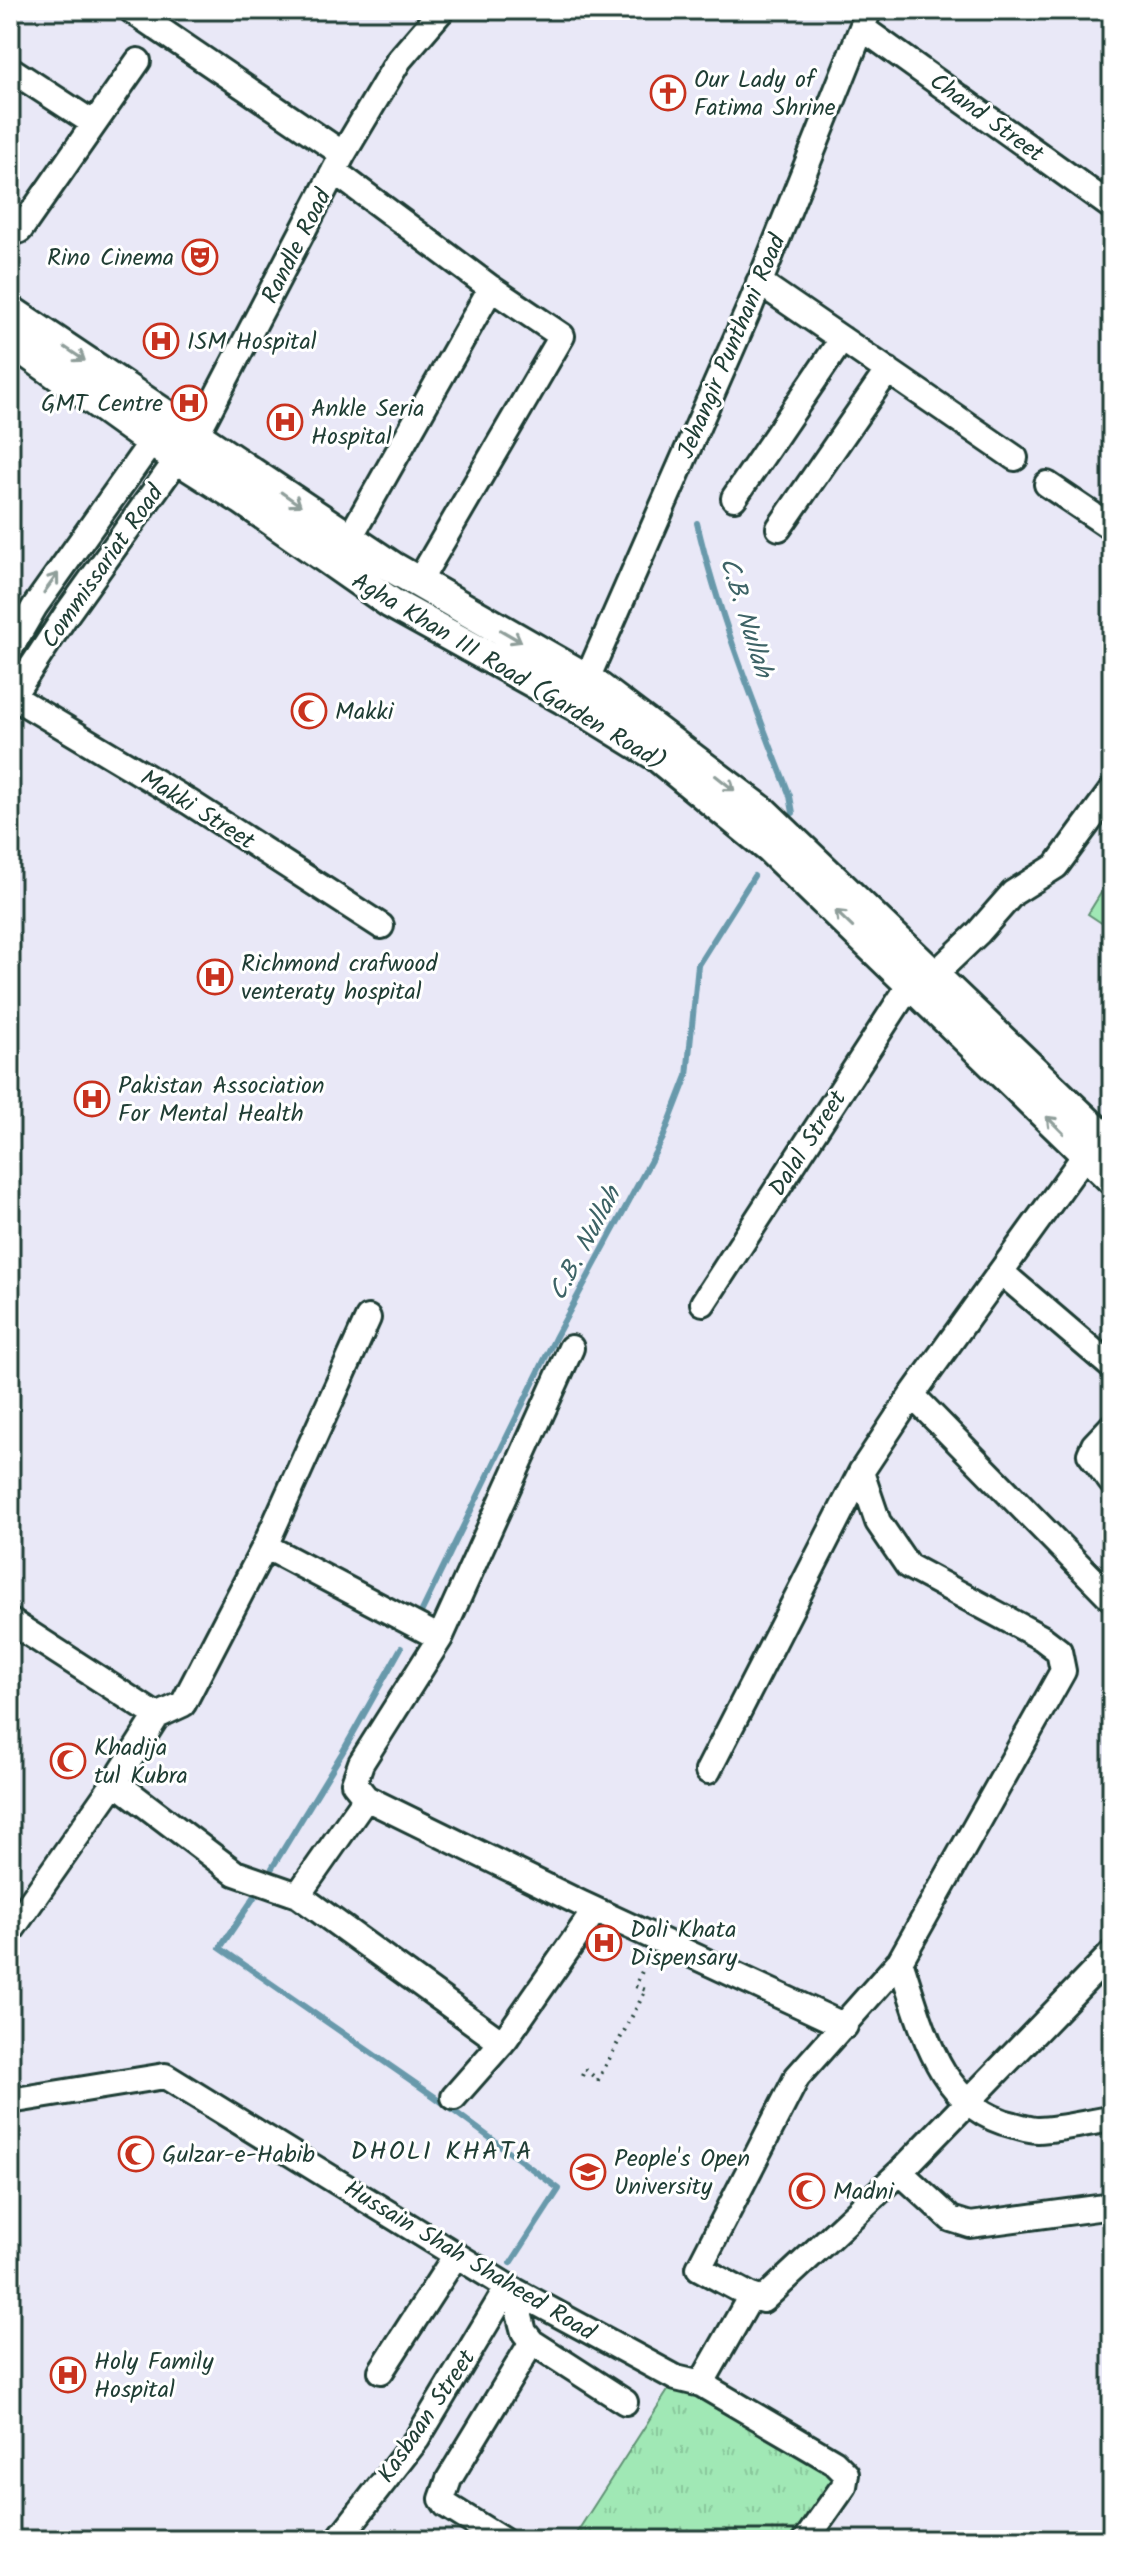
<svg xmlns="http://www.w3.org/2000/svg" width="1122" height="2550" viewBox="0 0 1122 2550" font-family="Kalam,sans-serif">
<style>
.grass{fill:url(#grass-tufts);stroke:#609274;stroke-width:2}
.green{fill:#a0e8b5;stroke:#609274;stroke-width:2}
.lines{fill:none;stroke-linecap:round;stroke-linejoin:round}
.stream{stroke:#6899ab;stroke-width:6}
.minor-casing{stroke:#1f3d34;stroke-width:30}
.major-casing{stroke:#1f3d34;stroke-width:36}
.path{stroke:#1f3d34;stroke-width:4;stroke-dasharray:2 6;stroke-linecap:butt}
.minor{stroke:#fff;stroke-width:24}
.major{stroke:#fff;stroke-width:30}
.oneway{stroke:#8f9e9a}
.labels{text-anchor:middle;stroke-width:6;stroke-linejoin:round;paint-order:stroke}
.poi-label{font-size:24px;fill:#1f3d34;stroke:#fff;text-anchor:start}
.street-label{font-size:24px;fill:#1f3d34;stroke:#fff}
.water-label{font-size:26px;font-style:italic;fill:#3d6366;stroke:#fff}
.neighbourhood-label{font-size:26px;letter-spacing:2px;fill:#1f3d34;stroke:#fff}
</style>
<defs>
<pattern id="grass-tufts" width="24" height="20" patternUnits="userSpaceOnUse" patternTransform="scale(2)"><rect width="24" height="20" fill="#a0e8b5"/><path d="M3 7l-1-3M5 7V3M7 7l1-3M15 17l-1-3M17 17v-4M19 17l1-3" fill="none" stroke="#89c89c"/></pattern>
</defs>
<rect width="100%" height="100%" fill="#e9e8f7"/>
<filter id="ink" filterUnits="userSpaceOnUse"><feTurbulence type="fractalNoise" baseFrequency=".0125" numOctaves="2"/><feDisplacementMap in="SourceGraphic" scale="16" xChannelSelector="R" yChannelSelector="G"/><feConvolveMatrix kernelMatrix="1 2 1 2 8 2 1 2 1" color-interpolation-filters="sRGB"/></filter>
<g filter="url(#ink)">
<path class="grass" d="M676 2378 838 2474 795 2540H572Z"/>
<path class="green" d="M1112 875V930L1088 914Z"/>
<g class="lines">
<path class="stream" d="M697 523C719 617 755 706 790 796L793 813
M417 1621 555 1338 663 1138 687 1076 698 965 754 876
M272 1868 342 1753 401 1648
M255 1896 220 1948 435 2097 559 2189 511 2263"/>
<g class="minor-casing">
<path id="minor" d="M131 10 343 154
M862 28 1112 207
M10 69 93 123
M334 171 491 288 562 336 418 583
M10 234 20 230 138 61
M759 282 1015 458
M1047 484 1112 528
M734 498 842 339
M779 528 888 370
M349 539 491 288
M10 649 35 606 160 430
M587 679 749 309 869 10
M12 696 189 802 381 926
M10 700 66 615 201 426 343 154 399 60 442 10
M935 974 978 933 1013 893 1056 866 1112 790
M1001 1272 1112 1367
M703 1303 911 983
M912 1395 1112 1599
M1112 1426 1094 1445 1090 1454 1112 1483
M265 1546 440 1638
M10 1621 157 1716
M708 1771 861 1472
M115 1782 235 1873 298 1895 502 2043
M366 1798 354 1783 361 1763 440 1638 571 1348
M298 1895 366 1798 580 1903 845 2026
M10 1932 115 1782 157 1716 183 1704 265 1546 368 1318
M900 1961C922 2025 938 2108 1014 2125 1022 2127 1030 2130 1038 2130 1063 2129 1088 2122 1112 2119
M454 2097 506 2038 595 1910
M10 2101 165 2076 508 2287 676 2378 701 2384 834 2462 846 2474 844 2486 806 2540
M900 2172 951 2219 970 2225 1112 2206
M751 2296 763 2300 900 2172 1112 1953
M532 2342 625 2402
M381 2371 456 2255
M701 2384 751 2296 699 2268 797 2077 900 1961 1063 1671 1059 1651 1042 1638 908 1566 878 1522 861 1472 912 1395 1085 1155
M338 2540 417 2439 508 2287
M502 2540 446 2505 442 2499 449 2479 532 2342 524 2332 519 2313 528 2298"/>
</g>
<g class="major-casing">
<path id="major" d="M10 311 392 567 587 679 764 813 1112 1146
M10 340 152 442 242 499 391 603 575 705 656 755 771 849 1112 1179"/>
</g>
<path class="path" d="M582 2076 585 2069 598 2080 646 1990 635 1986 648 1959"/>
<use href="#minor" class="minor"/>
<use href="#major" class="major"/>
</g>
<defs><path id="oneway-shaft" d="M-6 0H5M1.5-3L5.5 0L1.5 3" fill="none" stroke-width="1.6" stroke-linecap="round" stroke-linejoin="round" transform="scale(2)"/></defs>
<g class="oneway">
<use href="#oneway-shaft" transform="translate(75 354) rotate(34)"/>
<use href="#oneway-shaft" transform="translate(291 499) rotate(35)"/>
<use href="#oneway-shaft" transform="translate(51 583) rotate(-54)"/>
<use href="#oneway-shaft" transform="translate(511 636) rotate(30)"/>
<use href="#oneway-shaft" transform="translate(725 783) rotate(38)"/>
<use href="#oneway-shaft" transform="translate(844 919) rotate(-136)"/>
<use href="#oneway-shaft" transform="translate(1055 1125) rotate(-135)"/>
</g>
</g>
<defs>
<g id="church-ring" transform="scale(1.8)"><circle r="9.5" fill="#fff" stroke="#c8321e" stroke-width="1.5"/><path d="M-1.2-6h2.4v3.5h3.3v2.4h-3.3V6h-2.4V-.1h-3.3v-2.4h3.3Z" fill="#c8321e"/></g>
<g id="theatre-ring" transform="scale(1.8)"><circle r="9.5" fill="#fff" stroke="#c8321e" stroke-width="1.5"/><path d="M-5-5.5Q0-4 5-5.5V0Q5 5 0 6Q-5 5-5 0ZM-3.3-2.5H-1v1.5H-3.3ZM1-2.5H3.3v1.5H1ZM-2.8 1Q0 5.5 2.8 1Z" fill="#c8321e"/></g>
<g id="hospital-ring" transform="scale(1.8)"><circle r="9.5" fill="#fff" stroke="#c8321e" stroke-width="1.5"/><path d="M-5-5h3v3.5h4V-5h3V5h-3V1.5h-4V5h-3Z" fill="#c8321e"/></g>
<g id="mosque-ring" transform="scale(1.8)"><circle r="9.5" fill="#fff" stroke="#c8321e" stroke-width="1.5"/><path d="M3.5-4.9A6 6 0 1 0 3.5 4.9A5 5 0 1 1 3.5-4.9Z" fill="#c8321e"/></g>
<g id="university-ring" transform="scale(1.8)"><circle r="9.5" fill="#fff" stroke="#c8321e" stroke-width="1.5"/><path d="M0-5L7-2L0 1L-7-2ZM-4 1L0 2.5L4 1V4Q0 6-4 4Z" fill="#c8321e"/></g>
</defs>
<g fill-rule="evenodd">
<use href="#church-ring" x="668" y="93"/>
<use href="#theatre-ring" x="200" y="257"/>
<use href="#hospital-ring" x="161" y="341"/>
<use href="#hospital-ring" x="189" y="403"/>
<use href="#hospital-ring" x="285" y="422"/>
<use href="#mosque-ring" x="309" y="711"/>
<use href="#hospital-ring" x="215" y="977"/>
<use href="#hospital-ring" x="92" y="1099"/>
<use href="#mosque-ring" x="68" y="1761"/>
<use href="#hospital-ring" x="604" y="1943"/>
<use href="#mosque-ring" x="136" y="2154"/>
<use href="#university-ring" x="588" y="2172"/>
<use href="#mosque-ring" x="807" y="2191"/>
<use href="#hospital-ring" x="68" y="2375"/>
</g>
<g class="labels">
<g class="poi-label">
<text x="694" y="87">Our Lady of<tspan x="694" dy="28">Fatima Shrine</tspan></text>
<text x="174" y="265" text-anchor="end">Rino Cinema</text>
<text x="187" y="349">ISM Hospital</text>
<text x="163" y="411" text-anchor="end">GMT Centre</text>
<text x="311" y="416">Ankle Seria<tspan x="311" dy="28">Hospital</tspan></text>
<text x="335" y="719">Makki</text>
<text x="241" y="971">Richmond crafwood<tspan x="241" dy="28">venteraty hospital</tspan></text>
<text x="118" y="1093">Pakistan Association<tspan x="118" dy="28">For Mental Health</tspan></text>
<text x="94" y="1755">Khadija<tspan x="94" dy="28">tul Kubra</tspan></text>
<text x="630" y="1937">Doli Khata<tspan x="630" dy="28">Dispensary</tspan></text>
<text x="162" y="2162">Gulzar-e-Habib</text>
<text x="614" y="2166">People's Open<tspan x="614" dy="28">University</tspan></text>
<text x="833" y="2199">Madni</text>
<text x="94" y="2369">Holy Family<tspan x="94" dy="28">Hospital</tspan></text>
</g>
<g class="street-label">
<text transform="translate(987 117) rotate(36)" y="8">Chand Street</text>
<text transform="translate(296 246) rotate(-63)" y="8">Randle Road</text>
<text transform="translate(731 346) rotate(-67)" y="8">Jehangir Punthani Road</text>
<text transform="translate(102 566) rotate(-55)" y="8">Commissariat Road</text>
<text transform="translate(509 671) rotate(31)" y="8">Agha Khan III Road (Garden Road)</text>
<text transform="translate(198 809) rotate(32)" y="8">Makki Street</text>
<text transform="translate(807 1143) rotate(-57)" y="8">Dalal Street</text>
<text transform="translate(470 2260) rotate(31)" y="8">Hussain Shah Shaheed Road</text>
<text transform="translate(426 2416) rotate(-56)" y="8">Kasbaan Street</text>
</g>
<g class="water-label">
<text transform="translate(747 617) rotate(73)" y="9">C.B. Nullah</text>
<text transform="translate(584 1243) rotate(-62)" y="9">C.B. Nullah</text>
</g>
<g class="neighbourhood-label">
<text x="442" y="2159">DHOLI KHATA</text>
</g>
</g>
<rect width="1122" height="2550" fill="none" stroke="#fff" stroke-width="40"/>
<rect x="20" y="20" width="1082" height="2510" fill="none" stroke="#1f3d34" stroke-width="3" filter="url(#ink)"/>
</svg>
